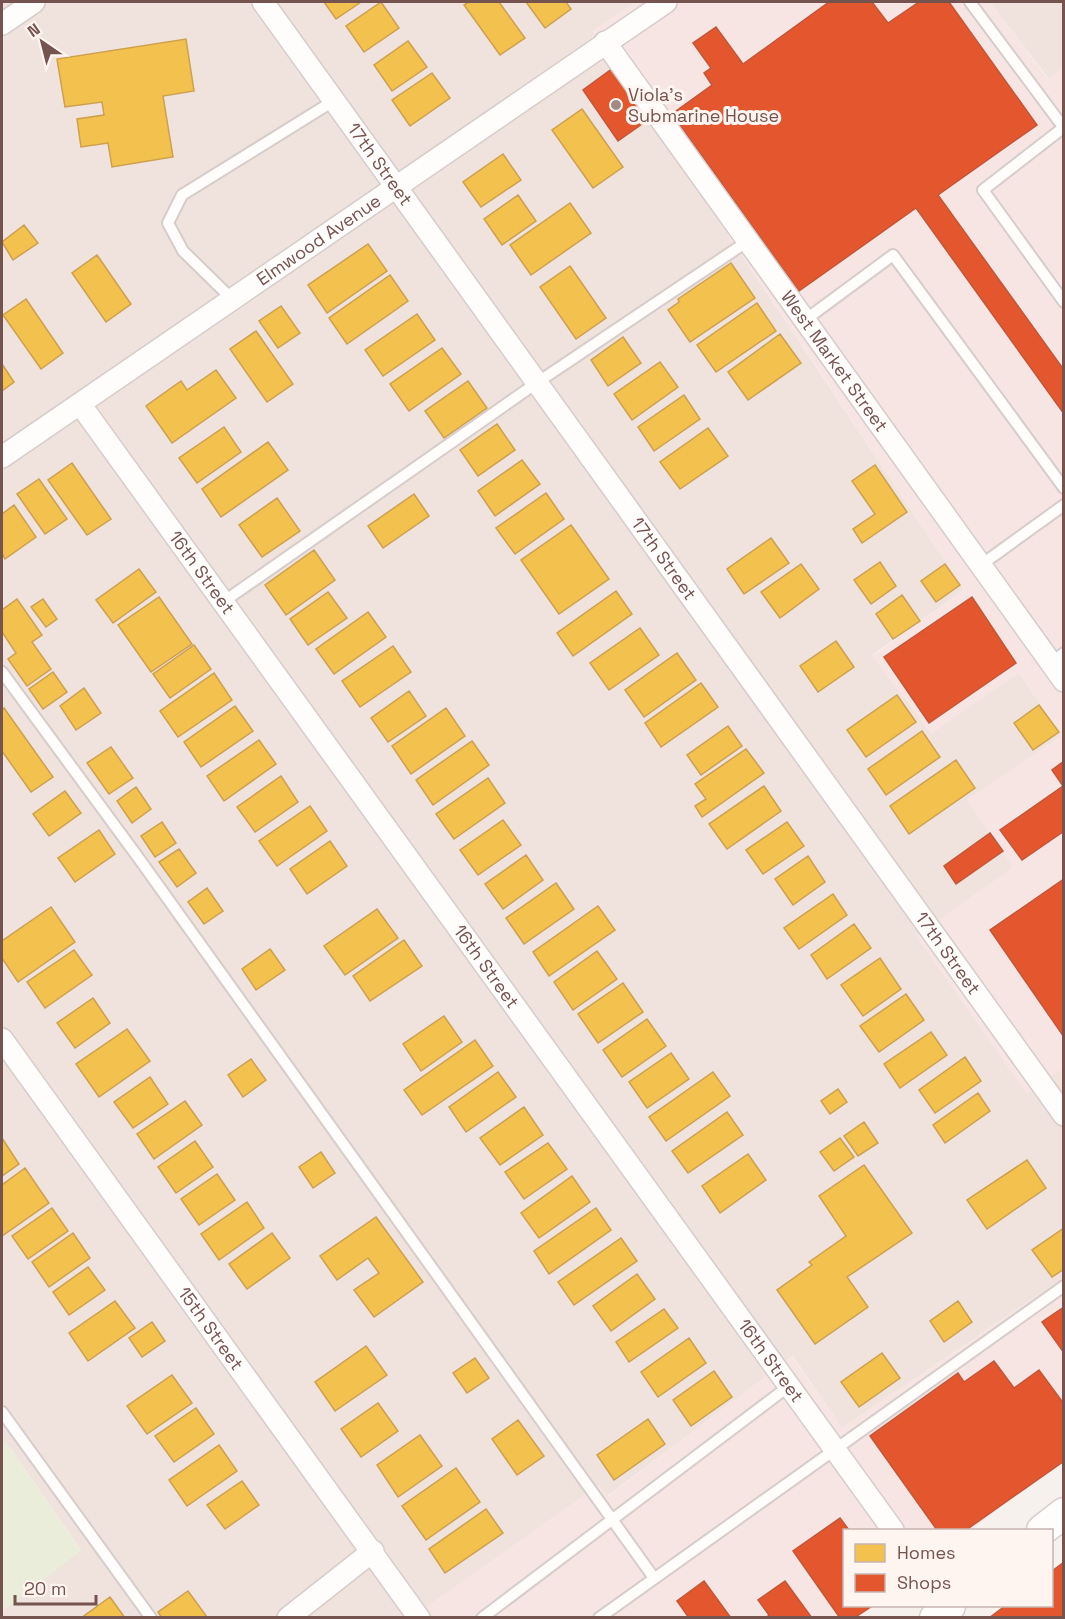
<svg xmlns="http://www.w3.org/2000/svg" width="1065" height="1619" viewBox="0 0 1065 1619" font-family="'Space Grotesk',sans-serif">
<style>
.residential{fill:#f0e2dc}
.commercial{fill:#f6e5e3}
.green{fill:#e9edda}
.homes{fill:#f2c14e;stroke:#cca04e;stroke-width:1.5}
.shops{fill:#e4572e;stroke:#c35638;stroke-width:1.5}
.lines{fill:none;stroke-linecap:round;stroke-linejoin:round}
.service-casing{stroke:#d6cdca;stroke-width:14}
.minor-casing{stroke:#d6cdca;stroke-width:24}
.secondary-casing{stroke:#d8cecc;stroke-width:33}
.service{stroke:#fefdfc;stroke-width:10}
.minor{stroke:#fefdfc;stroke-width:21}
.secondary{stroke:#fefdfc;stroke-width:30}
.poi-dot{fill:#a28a86;stroke:#fef5f0;stroke-width:2}
.labels{text-anchor:middle;stroke-width:6;stroke-linejoin:round;paint-order:stroke}
.poi-label{font-size:18px;fill:#75534e;stroke:#fef5f0;text-anchor:start}
.street-label{font-size:18px;fill:#75534e;stroke:#fef5f0}
</style>
<rect width="100%" height="100%" fill="#f7f1ee"/>
<path class="residential" d="M2 2H635L593 31 964 590 872 655 1019 673 1062 736 967 800 1013 867 1027 1093 1063 1068V1278L842 1428 793 1356 607 1496 599 1485 427 1607 434 1617 2 1618V1612L81 1550 2 1436Z
M990 2H1063V68L1049 79Z"/>
<path class="commercial" d="M635 2H990L1048 79 1063 68 1064 1068 1027 1094 916 936 1013 867 967 800 1062 735 1019 673 931 734 872 656 964 590 593 30Z
M1063 1278V1458L971 1530H844V1606H875L860 1617 434 1618 426 1607 599 1485 608 1496 792 1356 842 1428Z"/>
<path class="green" d="M2 1436 81 1551 2 1612Z"/>
<path class="homes" d="M324 2H361L336 19Z
M381 2 399 28 364 52 346 26Z
M469 2H499L525 38 500 55 464 5Z
M526 2H566L571 9 545 28Z
M186 39 194 91 163 96 173 157 112 167 108 143 81 147 77 119 104 115 102 102 65 107 57 59Z
M408 41 427 67 392 91 374 65Z
M432 73 450 98 410 126 392 100Z
M582 109 623 167 593 188 552 130Z
M503 154 521 180 481 207 463 182Z
M518 195 536 221 502 245 484 219Z
M570 203 591 233 531 275 510 245Z
M24 225 38 243 13 260 2 242Z
M368 244 387 271 327 313 308 285Z
M97 255 131 304 106 322 72 273Z
M731 263 755 298 690 342 668 310 679 302 678 299Z
M570 266 606 318 576 339 540 287Z
M390 275 408 301 347 344 329 318Z
M26 299 63 353 41 369 3 315Z
M757 303 776 331 716 372 697 345Z
M281 306 300 333 278 348 259 321Z
M417 314 435 340 383 376 365 350Z
M256 331 293 384 267 402 230 349Z
M780 334 801 363 748 400 728 372Z
M623 337 641 363 608 386 591 360Z
M442 348 461 374 409 411 390 384Z
M660 362 678 387 632 420 614 394Z
M2 364 14 382 2 391Z
M216 370 236 398 172 443 146 406 181 381 187 390Z
M468 381 487 408 444 438 425 411Z
M684 395 700 419 654 451 638 427Z
M497 424 515 450 478 476 460 450Z
M224 427 241 452 197 483 179 458Z
M708 428 728 456 680 489 660 462Z
M268 442 288 470 221 517 202 489Z
M522 460 540 484 495 516 478 491Z
M72 463 111 519 87 535 48 480Z
M875 465 907 512 862 543 853 529 875 514 852 481Z
M39 479 67 519 45 534 17 494Z
M546 493 564 519 515 554 496 528Z
M414 494 429 516 383 548 368 526Z
M277 498 300 531 262 557 239 525Z
M14 505 36 537 5 559 2 553V514Z
M571 525 609 579 559 614 521 560Z
M771 538 789 563 744 594 727 569Z
M314 550 335 580 286 615 265 585Z
M880 562 896 586 871 604 854 580Z
M801 564 819 589 780 618 761 592Z
M945 564 960 585 936 602 921 581Z
M139 569 156 592 113 623 96 600Z
M616 591 632 614 573 656 557 633Z
M328 592 347 618 308 645 290 619Z
M902 595 920 621 893 639 876 614Z
M159 597 192 644 151 672 118 625Z
M17 599 42 635 32 642 51 669 27 686 8 659 16 653 2 632V610Z
M43 599 57 619 46 627 31 607Z
M368 612 386 637 334 674 316 649Z
M640 628 659 655 609 690 590 663Z
M836 641 854 667 818 692 800 666Z
M194 645 211 669 170 698 153 674Z
M393 646 411 672 360 707 342 681Z
M677 653 696 680 644 717 625 690Z
M53 672 67 692 43 709 29 689Z
M214 673 232 700 178 737 160 711Z
M701 683 718 707 661 747 645 723Z
M84 688 101 713 76 730 60 706Z
M409 691 426 716 388 742 371 718Z
M897 695 916 722 866 757 847 730Z
M1039 705 1059 732 1033 750 1014 723Z
M235 706 253 731 201 767 184 742Z
M4 708 53 777 31 792 2 751V710Z
M446 708 465 736 411 774 392 746Z
M728 726 742 746 701 775 687 755Z
M922 731 940 757 886 795 868 769Z
M259 740 276 764 224 801 207 776Z
M472 741 489 765 433 805 416 780Z
M111 747 133 778 109 794 87 763Z
M746 749 764 773 702 817 695 806 706 799 695 784Z
M956 760 975 788 909 834 890 806Z
M281 776 298 802 255 832 237 807Z
M488 778 505 803 454 839 436 814Z
M764 786 781 811 727 849 709 824Z
M136 787 151 809 132 823 117 801Z
M65 791 81 813 49 836 33 814Z
M310 806 327 831 277 866 259 841Z
M503 820 521 845 478 875 460 850Z
M162 822 176 843 155 857 141 836Z
M787 822 804 846 763 874 746 850Z
M99 830 115 854 75 882 58 858Z
M330 841 347 866 307 894 290 869Z
M179 849 196 873 177 887 159 862Z
M526 855 543 880 503 909 485 884Z
M808 856 825 882 793 905 775 879Z
M556 883 574 909 524 944 506 918Z
M207 888 223 911 204 924 188 902Z
M833 894 847 915 799 949 784 928Z
M598 906 615 930 549 976 533 952Z
M51 907 75 942 18 982 2 958V941Z
M377 909 398 938 345 975 324 946Z
M854 924 871 948 827 979 811 955Z
M404 940 422 966 370 1001 353 976Z
M270 949 285 970 256 990 242 969Z
M74 950 92 975 45 1008 27 982Z
M597 951 617 979 573 1010 554 982Z
M880 958 901 989 863 1016 841 985Z
M623 983 643 1012 598 1043 578 1014Z
M906 994 924 1020 879 1052 860 1026Z
M93 998 110 1023 75 1048 57 1023Z
M444 1016 462 1042 421 1071 403 1044Z
M647 1019 666 1046 622 1077 603 1050Z
M127 1029 150 1061 99 1097 76 1064Z
M931 1032 947 1055 900 1088 884 1064Z
M475 1040 493 1066 422 1115 404 1090Z
M671 1053 689 1079 647 1108 629 1082Z
M965 1057 981 1081 935 1113 919 1090Z
M251 1059 266 1080 243 1097 228 1075Z
M498 1072 516 1097 466 1132 449 1107Z
M713 1072 730 1096 666 1141 649 1117Z
M150 1077 168 1104 133 1128 114 1102Z
M838 1089 847 1102 830 1114 821 1101Z
M978 1093 990 1111 945 1143 933 1125Z
M185 1101 202 1125 154 1159 137 1134Z
M524 1107 543 1135 500 1165 480 1138Z
M727 1112 743 1135 688 1173 672 1151Z
M864 1122 878 1143 858 1156 844 1136Z
M2 1138 19 1164 2 1176Z
M840 1138 854 1157 834 1171 820 1152Z
M195 1141 213 1167 176 1193 158 1167Z
M548 1143 567 1169 524 1199 505 1172Z
M321 1152 335 1173 313 1188 299 1167Z
M748 1154 766 1180 720 1213 702 1186Z
M1027 1160 1046 1188 987 1229 967 1200Z
M864 1165 912 1233 847 1277 868 1307 815 1344 777 1290 812 1265 809 1262 846 1236 819 1196Z
M25 1168 49 1203 2 1236V1185Z
M217 1174 235 1200 199 1225 181 1199Z
M572 1176 590 1202 539 1238 521 1213Z
M247 1202 264 1228 219 1260 201 1234Z
M52 1208 68 1231 28 1259 12 1236Z
M596 1208 611 1230 549 1274 534 1251Z
M376 1217 423 1282 374 1317 354 1290 379 1273 368 1258 337 1280 320 1256Z
M1064 1228V1269L1052 1277 1032 1250Z
M73 1233 90 1258 49 1287 32 1262Z
M272 1233 290 1258 247 1289 229 1264Z
M621 1238 637 1261 574 1305 558 1282Z
M88 1267 105 1290 69 1315 53 1292Z
M637 1274 655 1299 611 1331 593 1306Z
M115 1301 135 1328 88 1361 69 1333Z
M958 1301 972 1322 944 1342 930 1321Z
M664 1309 678 1328 629 1362 616 1342Z
M152 1322 165 1341 142 1357 129 1338Z
M689 1338 706 1363 658 1397 641 1372Z
M366 1346 387 1375 335 1411 315 1382Z
M882 1353 900 1378 859 1407 841 1382Z
M475 1358 489 1378 467 1393 453 1373Z
M714 1371 732 1397 691 1426 673 1400Z
M172 1375 192 1403 147 1434 127 1406Z
M378 1403 398 1431 361 1457 341 1429Z
M196 1408 214 1434 174 1462 155 1436Z
M648 1419 665 1444 614 1480 597 1455Z
M518 1420 544 1456 517 1475 492 1439Z
M420 1435 442 1466 398 1497 377 1465Z
M219 1445 237 1471 187 1506 169 1480Z
M456 1468 480 1502 426 1540 402 1506Z
M242 1481 259 1505 225 1529 207 1505Z
M486 1509 503 1533 445 1573 429 1549Z
M188 1591 207 1617 162 1618 158 1612Z
M110 1597 125 1618H81Z"/>
<path class="shops" d="M829 2H872L888 23 919 2H949L1037 125 938 195 1064 370V414L916 208 799 291 672 114 712 85 704 73 711 68 693 43 716 27 743 64Z
M613 68 649 119 618 141 583 90Z
M972 597 1016 663 929 723 884 657Z
M1064 761V831L1022 860 1000 830 1063 786 1052 770Z
M990 833 1003 851 956 884 944 866Z
M1064 879V1037L990 930Z
M1064 1307V1353L1042 1322Z
M994 1361 1014 1388 1039 1370 1064 1404V1461L966 1530H937L870 1436 958 1373 964 1382Z
M840 1518 849 1530H844V1606H872L854 1618H840L793 1551Z
M1064 1562V1618H989L1005 1606H1052V1571Z
M704 1581 731 1618H689L677 1601Z
M785 1581 812 1618H766L769 1615 758 1600Z"/>
<g class="lines">
<g class="service-casing">
<path id="service" d="M970 2 1064 128
M1063 128 983 190 1064 302
M232 299 183 251 168 223 182 195 335 100
M805 320 893 255 1064 488
M981 565 1064 505
M223 602 538 382 748 241
M1051 663 1064 653
M2 672 140 860 654 1578
M2 1412 151 1618
M482 1618 789 1386
M599 1618 1064 1286"/>
</g>
<g class="minor-casing">
<g id="minor">
<path id="s1" d="M263 2 1064 1115"/>
<path d="M2 24 34 2"/>
<path id="s2" d="M605 42 1064 681"/>
<path id="s3" d="M80 404 893 1530"/>
<path id="s4" d="M2 457 666 2"/>
<path id="s5" d="M2 1039 419 1618"/>
<path d="M288 1618 373 1551"/>
</g>
</g>
<g class="secondary-casing">
<path id="secondary" d="M1042 1530 1064 1513
M935 1618 950 1606"/>
</g>
<use href="#service" class="service"/>
<use href="#minor" class="minor"/>
<use href="#secondary" class="secondary"/>
</g>
<circle class="poi-dot" cx="616" cy="105" r="6"/>
<g class="labels">
<g class="poi-label">
<text x="628" y="101">Viola's<tspan x="628" dy="21">Submarine House</tspan></text>
</g>
<g class="street-label">
<text dy="6" stroke="none"><textPath href="#s1" startOffset="200">17th Street</textPath></text>
<text dy="6" stroke="none"><textPath href="#s4" startOffset="384">Elmwood Avenue</textPath></text>
<text dy="6" stroke="none"><textPath href="#s2" startOffset="393">West Market Street</textPath></text>
<text dy="6" stroke="none"><textPath href="#s1" startOffset="686">17th Street</textPath></text>
<text dy="6" stroke="none"><textPath href="#s3" startOffset="208">16th Street</textPath></text>
<text dy="6" stroke="none"><textPath href="#s1" startOffset="1172">17th Street</textPath></text>
<text dy="6" stroke="none"><textPath href="#s3" startOffset="694">16th Street</textPath></text>
<text dy="6" stroke="none"><textPath href="#s5" startOffset="357">15th Street</textPath></text>
<text dy="6" stroke="none"><textPath href="#s3" startOffset="1180">16th Street</textPath></text>
</g>
</g>
<rect width="1065" height="1619" fill="none" stroke="#75534e" stroke-width="6"/>
<rect x="843" y="1529" width="210" height="78" fill="#fef5f0" stroke="#c7b4af" stroke-width="1.5"/>
<rect x="855" y="1544" width="30" height="18" fill="#f2c14e" stroke="#c7b4af" stroke-width="1.5"/>
<text x="897" y="1559" font-size="18" fill="#75534e">Homes</text>
<rect x="855" y="1574" width="30" height="18" fill="#e4572e" stroke="#c7b4af" stroke-width="1.5"/>
<text x="897" y="1589" font-size="18" fill="#75534e">Shops</text>
<g transform="translate(42 42) rotate(325)" stroke="#fef5f0" stroke-width="4.5" paint-order="stroke">
<path d="M0-4.5L10 22L0 15L-10 22Z" fill="#75534e"/>
<text y="-9" font-size="16" font-weight="bold" text-anchor="middle" fill="#75534e">N</text>
</g>
<path d="M15 1595v9h81v-9" fill="none" stroke="#75534e" stroke-width="3"/>
<text x="24" y="1595" font-size="18" fill="#75534e" stroke="#fef5f0" stroke-width="4.5" paint-order="stroke">20 m</text>
</svg>
